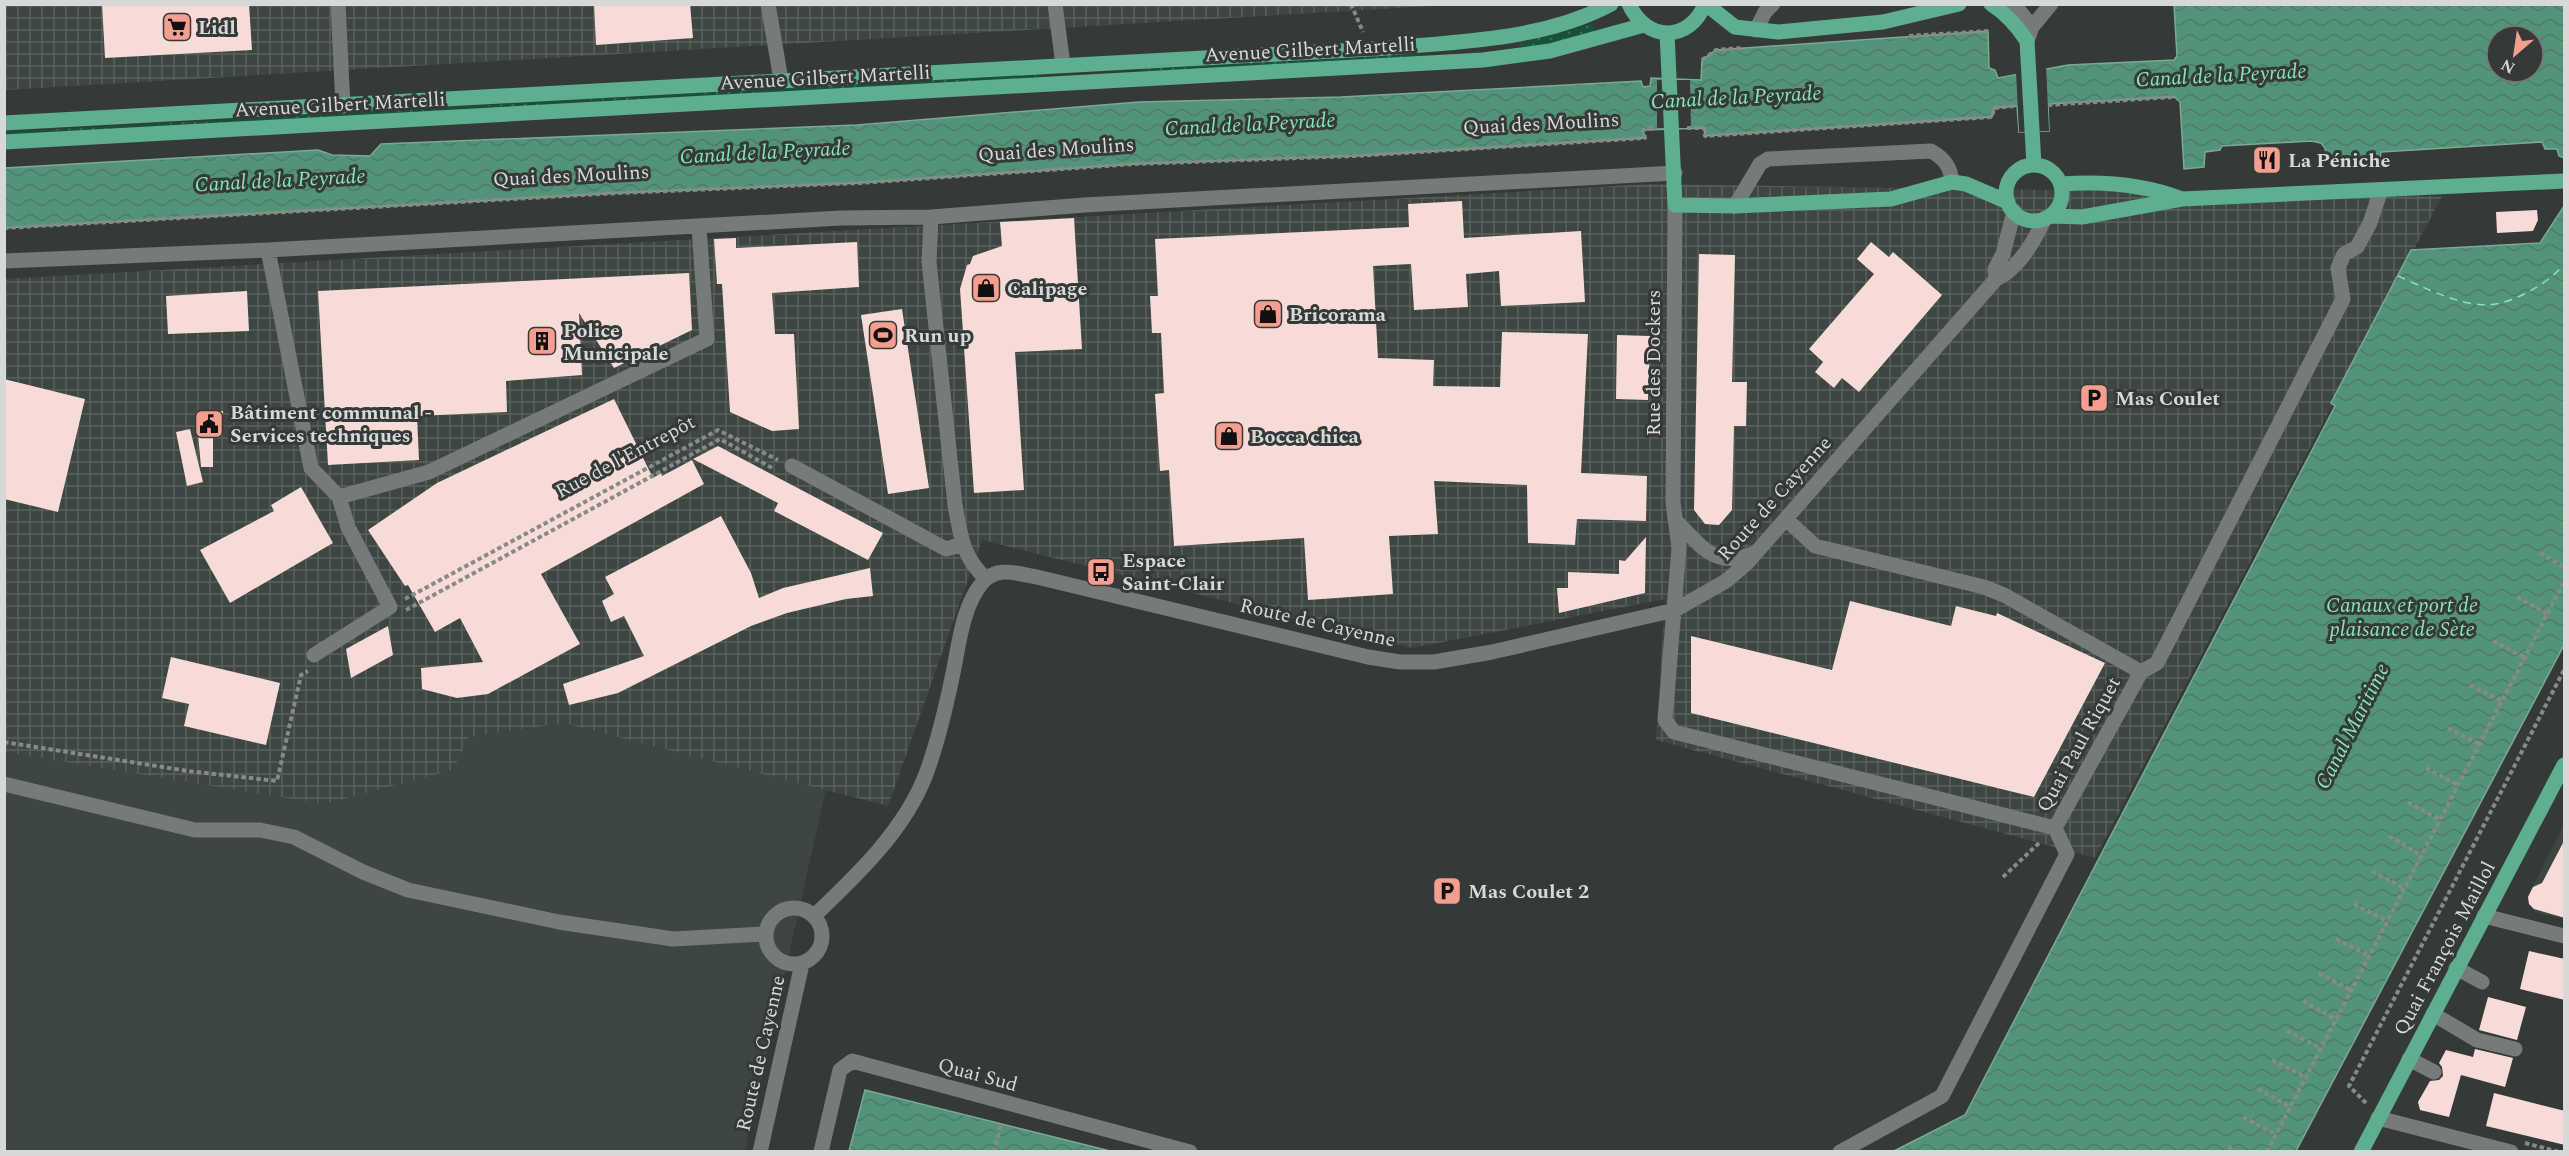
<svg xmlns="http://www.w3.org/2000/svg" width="2569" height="1156" viewBox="0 0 2569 1156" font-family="Spectral,serif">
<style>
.built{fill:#3d4642}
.industrial{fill:url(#industrial-grid)}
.grass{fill:url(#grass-dots)}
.water{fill:url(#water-waves);stroke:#7ba995;stroke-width:1.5;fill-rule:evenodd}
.pier{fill:#353937}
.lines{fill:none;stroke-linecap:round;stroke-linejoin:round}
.ferry{stroke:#85e5bb;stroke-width:1.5;stroke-dasharray:8 6;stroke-linecap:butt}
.building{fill:#f7dbd6}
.path{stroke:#878a88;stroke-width:4;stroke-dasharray:4.5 3;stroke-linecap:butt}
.minor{stroke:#767a78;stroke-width:15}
.major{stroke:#5daf8f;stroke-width:15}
.labels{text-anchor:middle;stroke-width:6;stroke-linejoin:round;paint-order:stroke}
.poi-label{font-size:20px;font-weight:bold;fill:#d7d9d8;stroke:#353937;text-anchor:start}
.street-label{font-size:20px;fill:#d7d9d8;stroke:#353937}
.water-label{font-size:21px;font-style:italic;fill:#85e5bb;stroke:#353937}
</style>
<defs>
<pattern id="industrial-grid" width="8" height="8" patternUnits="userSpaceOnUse" patternTransform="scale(1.5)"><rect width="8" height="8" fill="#3d4642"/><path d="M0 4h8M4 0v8" fill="none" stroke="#58605d"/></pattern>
<pattern id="grass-dots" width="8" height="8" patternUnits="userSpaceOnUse" patternTransform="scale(1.5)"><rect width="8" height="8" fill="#17513b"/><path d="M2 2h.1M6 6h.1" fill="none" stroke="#386957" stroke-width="1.8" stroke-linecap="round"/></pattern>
<pattern id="water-waves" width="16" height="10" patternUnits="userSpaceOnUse" patternTransform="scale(1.5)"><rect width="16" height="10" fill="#539478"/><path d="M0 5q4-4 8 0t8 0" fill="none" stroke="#4d7b68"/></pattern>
</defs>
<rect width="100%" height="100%" fill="#353937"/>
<path class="built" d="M563 723 826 789 745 1151 5 1152V752L16 754 469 737Z
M2564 825V919L2534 912 2527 897Z"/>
<path class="industrial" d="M5 5H1450L5 90Z
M1650 184 2442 196 2095 858 1656 740 1665 599 1412 648 982 540 888 806 563 723 469 737 453 770 324 804 5 752V279Z"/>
<path class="grass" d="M1593 24 1598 36 1523 49 1520 43Z
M1420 54 1421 59 1141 75 1140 69Z
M1041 74V81L5 137V132Z"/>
<path class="water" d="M2174 5H2564V158L2559 156 2557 149H2545L2542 142 2381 152 2380 159 2319 162 2326 155 2325 148 2321 143 2311 141 2222 146 2220 150 2205 152 2204 167 2184 169 2180 102 2174 97 2048 104 2049 131 2019 132 2017 106 1994 108 1992 117 1705 136 1704 128 1643 130 1645 138 1355 156 1135 164 859 183 618 193 5 228V168L318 150 332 155 370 156 381 144 857 125 1139 102 1341 97 1641 81 1643 87 1650 86 1651 78 1701 80 1702 60 1716 50 1988 31 1989 68 1995 70 1998 78 2068 65 2174 60 2177 56ZM2497 36H2533V72H2497Z
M2564 206V645L2296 1151H1894L1965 1115 2335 406 2331 403 2411 250 2540 243Z
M865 1090 1110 1151H849Z"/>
<path class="pier" d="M2046 65 2049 131 2019 132 2016 71Z
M1657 80H1690L1691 128H1657Z"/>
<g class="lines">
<path class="ferry" d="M2398 276C2423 287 2456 304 2485 305 2509 306 2550 283 2564 264"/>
</g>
<path class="building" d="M102 4H249L252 50 105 58Z
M594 4H690L693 38 596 45Z
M1462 201 1464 238 1581 231 1585 302 1501 306 1499 271 1466 274 1468 307 1414 310 1411 264 1373 266 1378 358 1434 360 1433 386 1500 387 1502 332 1588 334 1581 473 1647 476 1646 521 1577 519 1575 545 1528 543 1527 485 1434 481 1438 534 1389 536 1393 594 1308 600 1304 538 1174 546 1169 470 1160 471 1155 394 1164 393 1161 333H1152L1150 296H1158L1155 239 1409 227 1408 204Z
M2537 210 2538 220 2533 231 2497 233 2496 212Z
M1074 218 1082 349 1015 352 1024 490 974 493 960 289 967 265 970 264 973 256 1002 246 1000 222Z
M736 238V248L857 242 859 287 772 293 775 334H794L799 429 772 431 730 412 722 284H717L714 239Z
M1871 242 1889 257 1893 252 1942 295 1859 392 1842 378 1834 388 1815 372 1823 362 1809 349 1874 274 1857 259Z
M1699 254 1735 255 1732 382H1747L1746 426H1734L1732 510 1719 525 1705 524 1694 510Z
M689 273 692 330 614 368 579 313 582 375 506 381 507 412 417 416 419 460 328 465 318 291Z
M247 291 249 331 168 334 166 296Z
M902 309 929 488 888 494 861 315Z
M1617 335 1650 336 1648 400 1616 399Z
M4 379 85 399 58 512 4 499Z
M614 399 653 478 661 473 662 476 692 460 704 484 541 574 580 644 488 694 457 698 422 689 421 668 483 662 460 618 435 632 408 585 405 586 368 530 437 483Z
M223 411V430L213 431V467H201L196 412Z
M190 429 203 482 187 486 176 432Z
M718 446 883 533 868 560 774 511 778 503 693 459Z
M301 487 333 543 230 603 200 550 274 511 271 505Z
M721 516 751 573 759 598 783 588 870 568 873 596 846 599 787 613 751 626 618 693 569 705 563 684 644 656 624 616 611 622 602 601 614 594 605 577Z
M1646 537 1645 593 1559 613 1557 588H1568V572L1619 574V560L1625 561Z
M1850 601 1951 626 1956 606 1996 616 1997 613 2105 663 2034 797 1691 713V636L1832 670Z
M388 626 393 655 351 678 346 649Z
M171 657 280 683 266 745 184 726 189 704 162 698Z
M2565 839V918L2534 909 2529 904 2528 897 2533 887 2542 883Z
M2529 951 2565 959V1000L2520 989Z
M2488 997 2526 1007 2517 1040 2479 1030Z
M2475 1049 2513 1058 2505 1087 2461 1075 2449 1117 2420 1110 2418 1102 2430 1081 2439 1080 2443 1076 2442 1067 2439 1063 2446 1050 2473 1057Z
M2494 1093 2565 1111V1145L2486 1126Z"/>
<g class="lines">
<path class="path" d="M1351 4 1363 32
M1909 36 1988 31
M1702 60 1716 50 1743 48
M2048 105 2174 97
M1687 128H1704L1705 136 1992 117 1994 108 2014 106
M4 228 618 193 859 183 1135 164 1355 156 1645 138 1643 130 1655 128
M2540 553 2564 567
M2517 597 2548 614
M405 599 718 430 778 460
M406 610 720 439 774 469
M2493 641 2525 658
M2470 685 2502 701
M2448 728 2479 744
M4 742 188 771 277 781 301 675 308 671
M2426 768 2458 785
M2408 802 2440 820
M2389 836 2421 855
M2372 871 2404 888
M2003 877 2039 843
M2354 904 2387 921
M2336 939 2368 955
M2319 973 2351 990
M2303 1001 2335 1019
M2287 1031 2320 1048
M2272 1060 2305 1077
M2258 1089 2290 1107
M2366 1103 2349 1086 2564 670
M2243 1117 2276 1135
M2525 1143 2559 1152
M2228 1147 2236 1152
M994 1152 1001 1124
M2267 1152 2564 582"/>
<path class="minor" d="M338 4 343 106
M768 4 781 80
M1055 4 1063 65
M2014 4 2032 27
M1756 30 1765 12 1773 4
M2027 41 2032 27 2051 4
M1675 205 1673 503 1679 548 1665 720 1674 732 2055 828
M1735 206 1760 164 1768 159 1931 151C1944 158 1951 167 1952 182
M931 217 929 262 955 505C961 537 962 556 986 579
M268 250 311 468 339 497 348 527 390 607 314 655
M4 261 268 250 841 218 931 217 1085 205 1675 173
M1996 279 1995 269 2003 254 2014 211
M792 466 946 549 963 544
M339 497 429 472 707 339 699 228
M1786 519 1815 546 1984 587 2004 595 2141 672
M1677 522C1703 548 1715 569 1755 553
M4 784 195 830H260L294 837 363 872 408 890 559 922 673 939 765 934
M2055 828 2141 672 2157 663 2343 299 2338 268 2344 254 2357 247 2370 223 2381 190
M766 936a28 28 0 1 1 56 0a28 28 0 1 1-56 0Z
M814 916C856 876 905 830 926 774 938 742 946 707 953 673 959 645 962 607 982 583 997 565 1017 574 1037 577L1368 657 1400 662H1434L1492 652 1675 610 1726 581 1747 563 1996 279C2018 269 2035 240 2045 218
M2484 916 2564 936
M2456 968 2482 982
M2433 1014 2477 1040 2515 1049
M2409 1059 2434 1072
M2378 1118 2511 1152
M760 1152 802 964
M821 1152 840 1070 852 1061 1190 1152
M1840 1152 1942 1096 2067 854 2055 828"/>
<path class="major" d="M1629 4C1646 42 1689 43 1705 4
M1706 4 1735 27 1778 32 1883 22 1959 4
M1991 4C2007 14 2017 26 2027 41L2034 165
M1667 33 1675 205 1735 206 1891 199 1952 182 1966 184 2008 202
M4 123 1389 48C1464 41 1543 40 1611 4
M4 142 1483 60 1550 51 1644 25
M2006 193a28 28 0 1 1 56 0a28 28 0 1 1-56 0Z
M2061 184C2102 181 2144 184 2182 199
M2050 216 2082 217 2182 199 2564 181
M2361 1152 2564 765"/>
</g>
<defs>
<g id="supermarket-square" transform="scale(1.5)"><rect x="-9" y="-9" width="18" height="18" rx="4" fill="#f59d8e" stroke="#353937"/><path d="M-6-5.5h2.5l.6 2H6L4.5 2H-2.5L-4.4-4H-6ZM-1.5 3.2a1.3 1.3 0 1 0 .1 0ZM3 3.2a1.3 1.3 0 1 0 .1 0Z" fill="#111"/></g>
<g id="restaurant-square" transform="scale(1.5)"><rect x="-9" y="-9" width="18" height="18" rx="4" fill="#f59d8e" stroke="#353937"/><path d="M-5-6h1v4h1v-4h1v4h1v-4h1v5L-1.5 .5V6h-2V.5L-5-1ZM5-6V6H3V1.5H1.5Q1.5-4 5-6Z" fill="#111"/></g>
<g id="shop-square" transform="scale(1.5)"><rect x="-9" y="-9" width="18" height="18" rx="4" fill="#f59d8e" stroke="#353937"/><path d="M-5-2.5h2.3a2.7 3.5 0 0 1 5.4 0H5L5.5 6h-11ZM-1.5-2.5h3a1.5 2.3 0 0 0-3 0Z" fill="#111"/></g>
<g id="stadium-square" transform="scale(1.5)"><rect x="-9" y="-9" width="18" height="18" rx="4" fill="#f59d8e" stroke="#353937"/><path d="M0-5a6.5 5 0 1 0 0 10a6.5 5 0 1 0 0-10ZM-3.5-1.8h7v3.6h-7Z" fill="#111"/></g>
<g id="building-square" transform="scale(1.5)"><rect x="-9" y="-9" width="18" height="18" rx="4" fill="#f59d8e" stroke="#353937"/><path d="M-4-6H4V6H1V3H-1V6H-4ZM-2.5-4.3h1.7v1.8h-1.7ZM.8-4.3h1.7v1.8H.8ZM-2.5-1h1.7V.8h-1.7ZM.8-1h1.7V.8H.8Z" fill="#111"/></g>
<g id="parking-square" transform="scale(1.5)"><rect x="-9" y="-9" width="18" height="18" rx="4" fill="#f59d8e" stroke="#353937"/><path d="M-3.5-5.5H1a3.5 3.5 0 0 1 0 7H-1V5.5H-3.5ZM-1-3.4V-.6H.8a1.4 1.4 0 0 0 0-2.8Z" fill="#111"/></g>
<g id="civic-square" transform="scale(1.5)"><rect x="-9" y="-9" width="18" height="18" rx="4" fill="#f59d8e" stroke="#353937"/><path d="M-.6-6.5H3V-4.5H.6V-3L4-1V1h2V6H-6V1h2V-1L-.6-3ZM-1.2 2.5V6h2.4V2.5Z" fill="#111"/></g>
<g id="bus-square" transform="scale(1.5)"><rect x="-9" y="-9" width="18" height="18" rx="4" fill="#f59d8e" stroke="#353937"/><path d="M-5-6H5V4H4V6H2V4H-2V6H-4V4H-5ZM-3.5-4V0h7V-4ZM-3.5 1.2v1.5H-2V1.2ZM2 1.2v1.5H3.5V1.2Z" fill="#111"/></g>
</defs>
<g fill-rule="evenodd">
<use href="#supermarket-square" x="177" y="27"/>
<use href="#restaurant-square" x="2267" y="160"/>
<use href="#shop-square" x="986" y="288"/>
<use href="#shop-square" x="1268" y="314"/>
<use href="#stadium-square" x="883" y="335"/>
<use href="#building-square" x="542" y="341"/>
<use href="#parking-square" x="2094" y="398"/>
<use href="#civic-square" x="209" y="424"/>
<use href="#shop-square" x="1229" y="436"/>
<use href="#bus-square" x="1101" y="572"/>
<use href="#parking-square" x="1447" y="891"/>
</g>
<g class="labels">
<g class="poi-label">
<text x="198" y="34">Lidl</text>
<text x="2288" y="167">La Péniche</text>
<text x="1007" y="295">Calipage</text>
<text x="1289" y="321">Bricorama</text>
<text x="563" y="337">Police<tspan x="563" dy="23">Municipale</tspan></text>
<text x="904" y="342">Run up</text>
<text x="2115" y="405">Mas Coulet</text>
<text x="230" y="419">Bâtiment communal -<tspan x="230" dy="23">Services techniques</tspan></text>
<text x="1250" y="443">Bocca chica</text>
<text x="1122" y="567">Espace<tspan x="1122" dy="23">Saint-Clair</tspan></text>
<text x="1468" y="898">Mas Coulet 2</text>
</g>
<g class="street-label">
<text transform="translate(1310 49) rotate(-3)" y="7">Avenue Gilbert Martelli</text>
<text transform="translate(825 77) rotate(-3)" y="7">Avenue Gilbert Martelli</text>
<text transform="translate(340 104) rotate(-3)" y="7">Avenue Gilbert Martelli</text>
<text transform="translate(1541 123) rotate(-3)" y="7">Quai des Moulins</text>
<text transform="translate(1056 149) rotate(-4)" y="7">Quai des Moulins</text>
<text transform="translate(571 175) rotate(-3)" y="7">Quai des Moulins</text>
<text transform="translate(1653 363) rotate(-90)" y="7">Rue des Dockers</text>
<text transform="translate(625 456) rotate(-28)" y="7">Rue de l'Entrepôt</text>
<text transform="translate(1774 498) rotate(-48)" y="7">Route de Cayenne</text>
<text transform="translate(1318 622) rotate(13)" y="7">Route de Cayenne</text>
<text transform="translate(2078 744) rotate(-61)" y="7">Quai Paul Riquet</text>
<text transform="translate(2444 948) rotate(-62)" y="7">Quai François Maillol</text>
<text transform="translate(760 1053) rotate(-77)" y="7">Route de Cayenne</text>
<text transform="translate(978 1074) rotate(15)" y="7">Quai Sud</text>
</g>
<g class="water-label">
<text transform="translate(2221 75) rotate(-3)" y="7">Canal de la Peyrade</text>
<text transform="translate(1736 97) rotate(-3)" y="7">Canal de la Peyrade</text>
<text transform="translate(1250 124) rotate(-3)" y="7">Canal de la Peyrade</text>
<text transform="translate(765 152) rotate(-3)" y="7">Canal de la Peyrade</text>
<text transform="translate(280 180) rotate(-3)" y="7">Canal de la Peyrade</text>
<text x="2402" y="612">Canaux et port de<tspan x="2402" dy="24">plaisance de Sète</tspan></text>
<text transform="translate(2352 726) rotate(-63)" y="7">Canal Maritime</text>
</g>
</g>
<rect width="2569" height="1156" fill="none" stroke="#d7d9d8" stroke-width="12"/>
<g transform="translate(2515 54) rotate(209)"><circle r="28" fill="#353937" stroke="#767977" stroke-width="1.5"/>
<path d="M0-4.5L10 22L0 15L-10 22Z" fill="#f59d8e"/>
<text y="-9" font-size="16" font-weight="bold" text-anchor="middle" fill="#d7d9d8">N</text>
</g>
</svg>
